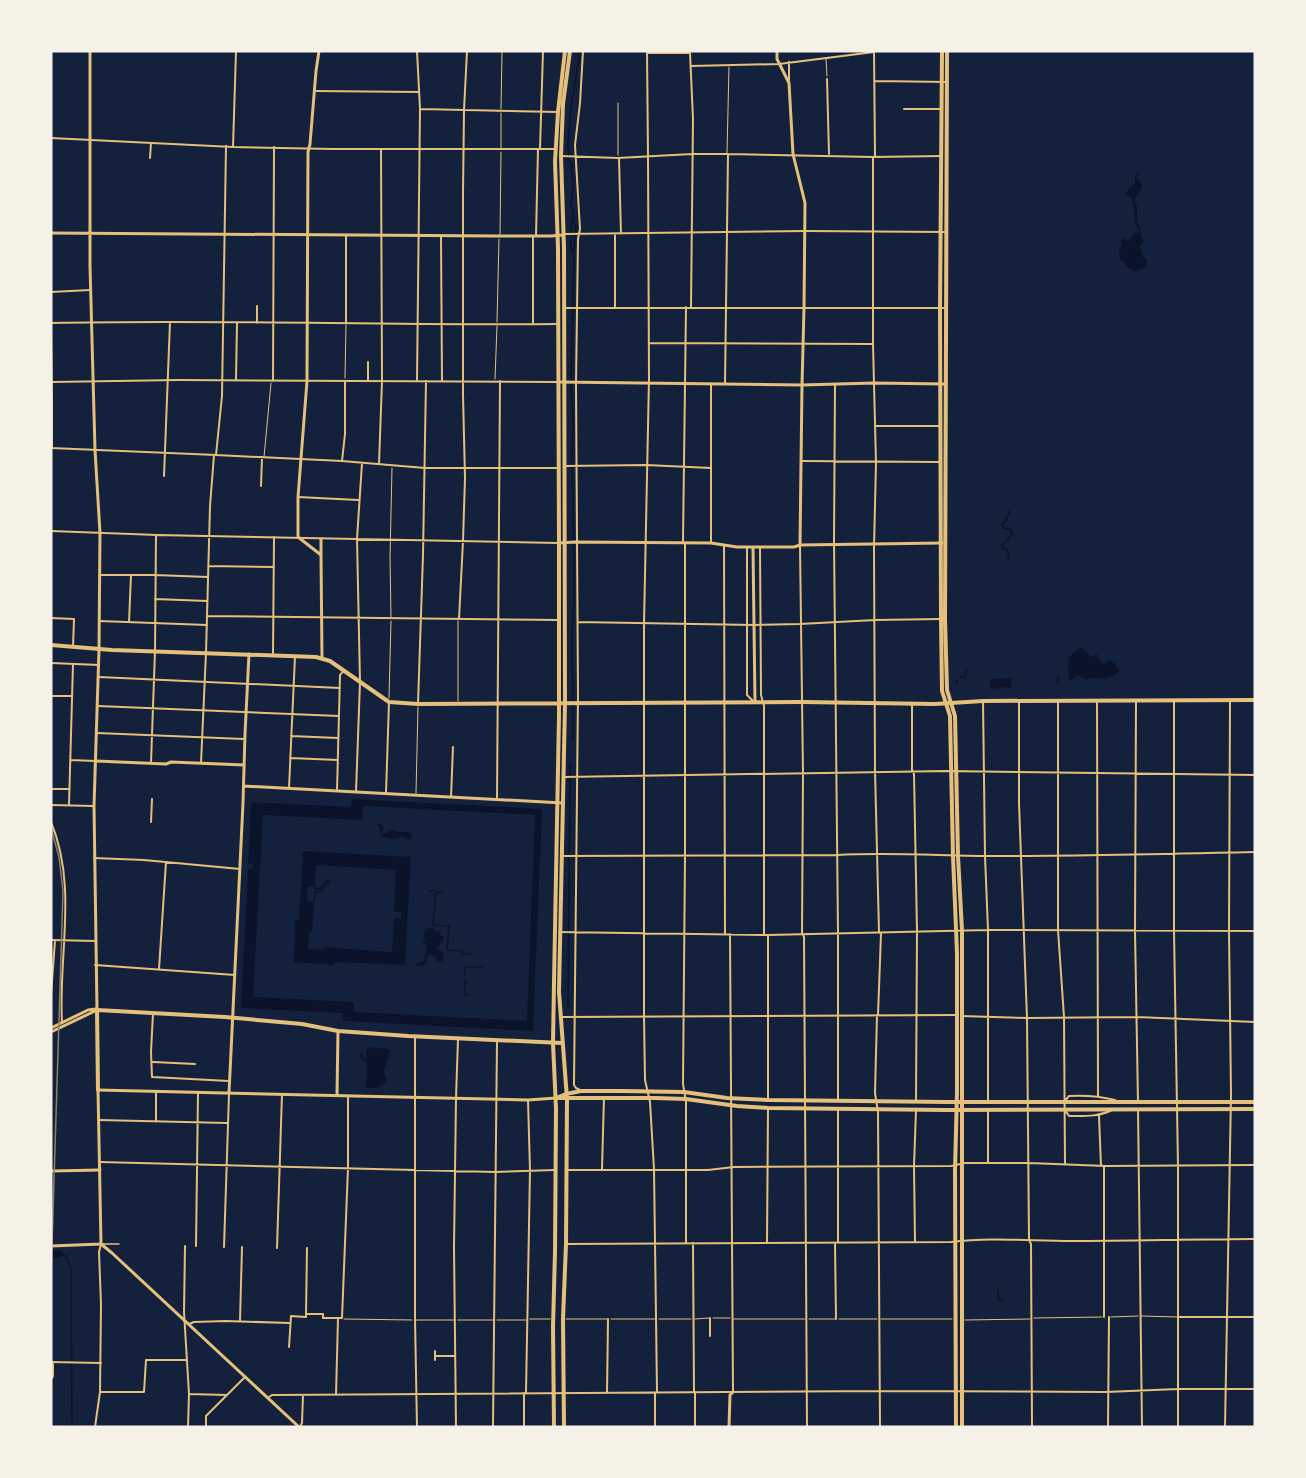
<svg xmlns="http://www.w3.org/2000/svg" width="1306" height="1478" viewBox="0 0 1306 1478" font-family="'Varela Round',sans-serif">
<style>
.water{fill:#0b132b;fill-rule:evenodd}
.lines{fill:none;stroke-linecap:round;stroke-linejoin:round}
.stream{stroke:#0b132b;stroke-width:1.5}
.river{stroke:#0b132b;stroke-width:7}
.service{stroke:#e5c07b;stroke-width:1}
.pedestrian{stroke:#e5c07b;stroke-width:1.5}
.minor{stroke:#e5c07b;stroke-width:2}
.tertiary{stroke:#e5c07b;stroke-width:3}
.secondary{stroke:#e5c07b;stroke-width:3}
.primary{stroke:#e5c07b;stroke-width:4}
.trunk{stroke:#e5c07b;stroke-width:4}
.rail{stroke:#918062;stroke-width:1.5}
</style>
<rect width="100%" height="100%" fill="#14213d"/>
<path class="water" d="M1139 172 1137 178 1142 184C1141 194 1137 193 1134 200L1137 206V221L1141 230V236L1144 240 1139 248 1142 250V255L1147 260 1145 268C1127 275 1131 266 1120 260L1119 252 1122 243 1120 241 1126 238 1127 241H1129L1134 233H1138L1140 231 1134 222 1135 216 1132 198 1126 194V192L1135 183V176Z
M1082 648 1091 657 1097 654 1100 661 1104 664 1109 661 1114 663 1119 669 1118 673C1105 683 1098 676 1084 679L1077 675 1073 679 1069 680 1068 672 1069 657 1078 649Z
M1012 678 1011 689 1003 687 994 689 990 687V682L992 679Z
M352 799 542 809 533 1031 344 1021 343 1022V1013L241 1008 248 869H253V864H248L251 802 351 807ZM363 806 535 815 527 1021 354 1012V1002L253 997 263 815 362 820Z
M379 823 383 826 382 835 392 830 398 832H410L412 836 409 840 403 837 393 839 382 837 378 824Z
M303 851 411 857 405 965 335 962 334 965 294 962 295 920H299ZM316 865 396 870 394 912H401V918H394L392 952 324 947V950L308 949 309 933 312 932 314 902 307 901 308 887 315 886Z
M429 928H432L436 932 441 931 440 936H443L444 938 437 949 443 953 444 958 442 961 438 962 435 956 431 955 427 957 426 964 421 966H416V964L425 960 424 957 427 952 426 945 422 942V941H426L424 935 425 930Z
M372 1047 387 1049 390 1051 384 1071 386 1079 384 1084 378 1088H366L367 1064 365 1061 361 1059 360 1054 362 1053 363 1059 367 1058 366 1051 367 1049Z"/>
<g class="lines">
<path class="stream" d="M573 223 576 225 574 250
M1008 559 1009 553 1007 550 1002 548 1003 544 1012 534 1011 530 1003 528 1002 524 1006 521 1009 511
M960 677H965L966 670
M957 680V683
M1058 683V676
M573 739V713L572 638 574 596 573 495 572 462 573 418 571 387 574 255 571 247V226L574 218 571 204 574 182 572 177V165L569 161 568 144 571 108 580 51
M315 886V889H320L324 883 328 880
M430 891 434 890
M314 902 315 892H321L327 883 330 882
M435 909V893L442 892
M434 911 433 925 449 926 447 950 462 951V954H472
M465 975V967H482
M465 979V995H471
M568 1007 570 764
M59 1254 66 1256 71 1269 72 1427
M998 1290 999 1301 1003 1300"/>
<path class="river" d="M51 1254H59"/>
<path class="service" d="M826 59 827 76
M501 109 502 51
M501 113V148
M727 153 729 67
M618 155V103
M500 235 501 152
M497 322 499 239
M345 378 346 325
M495 379 497 326
M264 457 271 383
M391 617 390 558 392 468
M389 698 391 621
M458 701V621
M416 793 418 707
M1141 1316 1177 1317
M1111 1317 1138 1316
M713 1318H730
M1034 1318 1102 1317
M344 1319 412 1320
M530 1319H550
M566 1319H607
M611 1319H655
M659 1319H691
M695 1319 709 1318
M734 1319H805
M809 1319H835
M839 1319H877
M881 1319H952
M416 1320H454
M458 1320H493
M497 1320H526
M965 1320 1030 1319"/>
<path class="pedestrian" d="M102 1244H119"/>
<path class="minor" d="M647 51 648 156 649 378 644 624V1017L645 1080 650 1102 654 1169 657 1391 655 1394V1427
M874 51 875 156
M647 53H690L693 119 691 307
M789 62V80
M691 66 779 64 874 52
M827 79 829 154
M875 81 947 82
M315 91 419 92
M420 109 558 112
M904 109H940
M51 138 233 147 333 149H556
M233 147 236 51
M540 149 543 51
M561 156 618 158 692 154H728L873 157 942 156
M873 157V344L876 463 874 547 875 770 879 932 881 934 878 1015
M150 158 151 143
M619 159 621 234
M565 234 805 231 946 232
M441 236 442 382
M536 236 538 149
M51 292 90 290
M257 306V323
M564 308H945
M615 308V234
M51 323C220 319 389 326 558 324
M346 323V235
M533 323V236
M51 331 52 400V448
M649 343 873 344
M368 362V380
M236 380 237 323
M273 381 274 147
M417 381 420 109 417 51
M52 382 179 380 558 382
M711 384V543
M725 384 728 154
M835 385 834 541 838 933V1101
M875 426H940
M51 448 216 455 342 461 425 468H558
M216 455 222 396 226 146
M342 461 345 434V381
M801 461 939 462
M379 464 382 381 381 149
M565 466 646 465 711 468
M164 476 170 322
M261 486 262 457
M298 497 358 500
M51 531 157 535 558 543
M683 541 686 307
M685 543V856L683 1084 686 1102V1243
M724 545 725 934
M800 546 803 774 802 933 804 937 807 1427
M747 547V695L753 701
M760 548 761 695 764 706V935
M209 566 274 567
M100 575H155L208 577
M155 599 207 601
M207 616 558 620
M51 618 74 619 73 647
M459 619 463 541 465 478 463 395V194L464 110 467 51
M99 621 207 625
M129 622 131 575
M578 622 754 625 800 624 875 620 941 619
M273 654 274 537
M51 663 99 665
M99 677 340 688
M51 696H72
M1058 700V930L1064 1017 1065 1165
M1097 700 1098 1096
M1136 700 1135 931 1138 1102
M983 701 985 856 988 930V1102
M1174 701V931L1178 1166V1427
M1019 702V803L1027 1018 1029 1240 1031 1244 1032 1427
M912 703V770L914 774 917 931 916 1102
M418 704 423 555 426 381
M98 706 339 716
M97 733 244 739
M291 736 338 738
M290 758 338 760
M70 760 96 761
M151 763 155 651 156 535
M201 763 206 653 210 506 214 455
M564 777 946 771 1255 775
M289 788 295 656
M51 789H69
M337 791 340 675 344 670
M356 792 360 682 357 539 362 463
M386 793 389 702
M451 797 453 747
M497 799 500 381
M51 805 93 806
M69 805 73 664
M51 822C78 887 58 955 62 1023
M151 822 152 799
M561 856 837 855C890 852 944 856 998 856 1083 856 1169 854 1255 852
M94 858 144 860 240 869
M559 932 768 935 988 930 1255 931
M730 934 733 1392
M51 940 96 941
M95 965 235 975
M159 969 166 862
M51 995 55 941
M153 1013 151 1052 152 1077 229 1081
M877 1015 875 1093 878 1112 880 1427
M961 1016 1027 1018 1137 1017 1255 1022
M562 1017 955 1015
M415 1037V1320L417 1427
M153 1062 195 1064
M580 1090 576 1088 574 1085 578 695 576 383 578 239 580 229 575 145 580 103 583 51
M768 1100V935
M1064 1102 1069 1096C1085 1095 1099 1096 1115 1100
M1138 1109 1142 1427
M838 1110V1242
M1065 1110 1069 1116C1085 1116 1098 1117 1112 1110
M1099 1116 1101 1166
M99 1120 227 1123
M156 1121V1092
M100 1162 495 1172 555 1170
M988 1163V1109
M1104 1167V1317
M602 1169 604 1097
M566 1170H708L734 1167 951 1166 965 1163H1029L1106 1166 1255 1165
M915 1242 914 1166 916 1110
M693 1243 694 1392
M767 1243 768 1108
M835 1243 836 1319
M566 1244 951 1242C991 1237 1031 1241 1071 1241 1132 1241 1194 1239 1255 1239
M185 1246 184 1312 189 1394 188 1427
M196 1246 198 1093
M224 1247 229 1094
M277 1248 282 1094
M306 1314 307 1248
M1179 1317H1255
M710 1318V1336
M240 1321 242 1247
M189 1324 194 1322 226 1321 290 1323
M289 1347 291 1316 306 1317V1314H323V1318H342L348 1168V1096
M435 1356H455
M435 1360V1351
M51 1362 101 1363
M51 1380 53 1376V1362
M100 1392H144L146 1360H187
M526 1393 530 1170 528 1100
M607 1393 608 1319
M189 1394 227 1395
M336 1395 338 1318
M269 1397 272 1395 880 1391 1106 1392 1178 1389H1255
M95 1427 100 1392 101 1304 99 1252 101 1244
M206 1427V1416L245 1377
M300 1427 302 1423 303 1395
M456 1427 454 1247 456 1098 458 1039
M493 1427 497 1040
M524 1427V1393
M695 1427V1392
M1108 1427 1109 1317
M1225 1427 1231 1094 1229 931 1230 700"/>
<path class="tertiary" d="M90 51V266L95 450 100 533 99 649
M319 51 316 71 310 144 308 152 307 381 298 497V537L321 555 322 658
M777 51V59L789 83 793 154 805 203 804 308 802 385 800 545
M51 233 495 236H551L563 235
M558 382 802 385 874 383 945 384
M321 539V555
M559 543 575 542 711 543 737 547H794L800 545 942 543
M753 548 755 702
M96 761 166 764 171 762 244 765
M244 786 563 803
M51 1028 88 1010 96 1009
M51 1032 97 1010
M98 1090 528 1100 556 1098
M229 1093 243 803 245 734 249 654
M337 1095 338 1031
M51 1171 100 1170
M101 1244 112 1253 299 1427
M729 1427 730 1395 733 1392"/>
<path class="secondary" d="M97 1010 94 806 99 649
M51 1246 101 1244 98 1090"/>
<path class="primary" d="M51 645 112 650 316 657 330 661 389 702 418 704 802 702 935 704 983 701 1255 700
M98 1090 97 1010 225 1017 302 1024 338 1031 408 1036 562 1043
M556 1098 566 1094 581 1091H622L684 1092 727 1098 768 1100 947 1102H1255
M557 1098H655L686 1099 737 1106 768 1108 946 1110 1255 1109
M554 1427 553 1327 555 1252 556 1109 553 1043 554 983 559 715V543L558 248 555 162 558 112 565 51
M564 1427 563 1319 566 1244 567 1099 559 992 565 704 564 248 561 156 563 104 570 51"/>
<path class="trunk" d="M942 51 940 308 941 619 942 691 950 716 953 856 957 953V1092L955 1171 956 1427
M947 51 945 619 947 690 955 716 958 856 962 931V1427"/>
<path class="rail" d="M51 828 59 857 63 891 51 1277"/>
</g>
<rect width="1306" height="1478" fill="none" stroke="#f6f1e7" stroke-width="105"/>
</svg>
